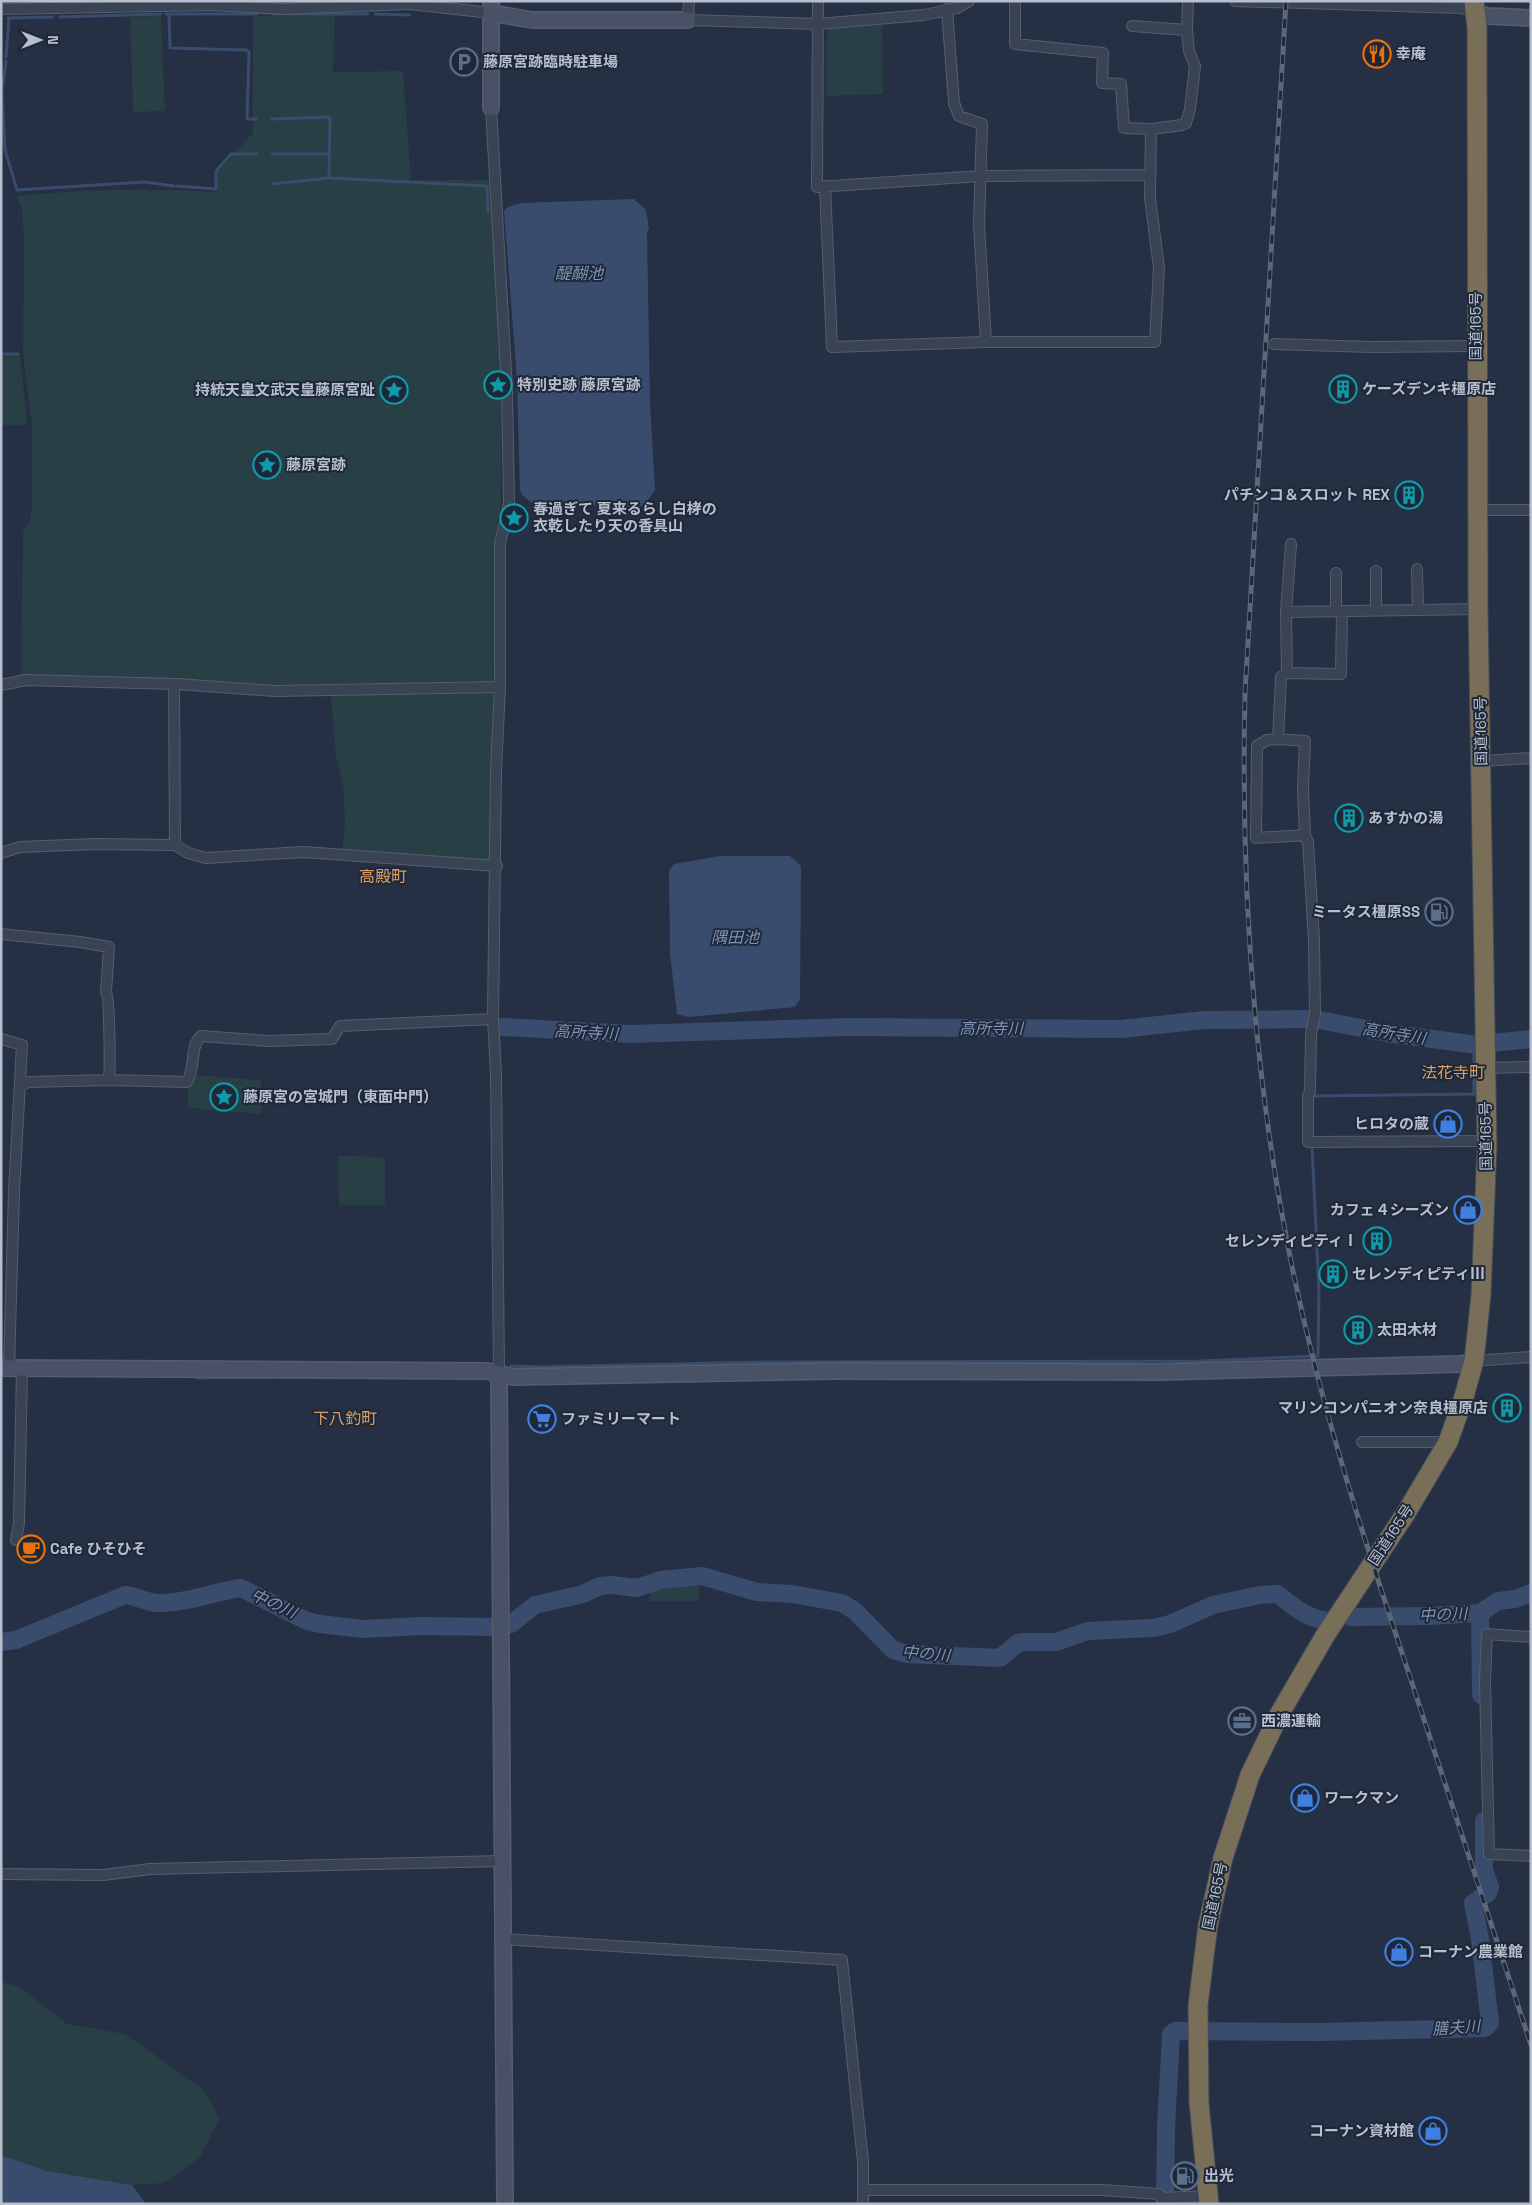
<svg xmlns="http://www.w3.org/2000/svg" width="1532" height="2205" viewBox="0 0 1532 2205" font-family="'Space Grotesk','Noto Sans JP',sans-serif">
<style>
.green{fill:#273f45}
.water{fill:#3a4c6d}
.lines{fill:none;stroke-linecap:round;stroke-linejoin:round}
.stream{stroke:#3a4c6d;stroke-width:3}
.river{stroke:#3a4c6d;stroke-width:18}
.street-casing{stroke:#555e6d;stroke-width:12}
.secondary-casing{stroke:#555e6d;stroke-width:18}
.highway-casing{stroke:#424b5a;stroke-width:21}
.street{stroke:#3a4353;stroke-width:10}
.secondary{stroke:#485166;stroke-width:15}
.highway{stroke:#796e57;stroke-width:19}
.rail-casing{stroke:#5c677a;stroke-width:5}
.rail{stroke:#1e2838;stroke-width:3;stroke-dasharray:9;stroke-linecap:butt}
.labels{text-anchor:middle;stroke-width:4;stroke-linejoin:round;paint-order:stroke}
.poi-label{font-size:15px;font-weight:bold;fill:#b7becd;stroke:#1e2838;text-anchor:start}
.street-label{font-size:15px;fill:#b7becd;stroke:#1e2838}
.water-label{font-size:16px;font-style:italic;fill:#7d92b5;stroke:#1e2838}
.neighbourhood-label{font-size:16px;fill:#db9f64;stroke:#1e2838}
</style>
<rect width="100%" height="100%" fill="#253044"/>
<path class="green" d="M335 15 333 72 403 71 411 180H490L501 371V505L495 540 491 857 486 862 342 851 345 822 343 786 336 756 330 687 21 677 23 531 29 524 32 508V425L23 353 24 243 22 209 16 196C85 189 148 188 217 192L216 173 253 133V16Z
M161 16 165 111 133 112 130 17Z
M882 25 883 94 826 96 827 28Z
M1 353H20L27 425H1Z
M193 1075 261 1080V1114L188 1108V1086Z
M338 1156 385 1157V1205H339Z
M699 1581V1601H650V1588L661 1584Z
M1 1982 20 1987 67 2024 125 2034 205 2091 219 2119 200 2157 164 2183 132 2185 47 2171 1 2155Z"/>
<path class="water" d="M634 199 646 210 649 229 647 232 650 404 655 490 645 504 637 507 532 503 522 495 520 490 517 379 504 211 508 207 521 203Z
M720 856H790L801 866 800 999 795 1007 689 1017 677 1014 670 954 669 871 674 864Z
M1 2155 47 2171 132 2185 146 2204H1Z"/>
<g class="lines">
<path class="stream" d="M166 14H257
M169 14 170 48 246 50 249 52 247 119H256
M273 14H280
M286 14H368
M375 14 410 15
M60 17 161 14
M1 18H2
M8 18 53 17
M6 57 9 18
M6 61 2 92 5 150 17 190 144 182 174 186
M272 119 330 117 329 178 487 186 488 212
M272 154H329
M273 184 329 178
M177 186 216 189V171L231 154H257
M1 354H18
M1310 1099 1312 1096 1474 1094V1045
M511 1366 538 1367 767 1362 1201 1361 1318 1356 1319 1292 1312 1145
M198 1378 270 1377"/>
<path class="river" d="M502 1027 631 1034 848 1027 1121 1029 1204 1020 1314 1019 1387 1033 1478 1045
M1492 1043 1531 1039
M1480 1613 1481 1695
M1351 1617 1430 1616 1480 1613 1498 1601 1515 1599 1531 1593
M511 1624 535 1605 583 1594 600 1586 611 1585 637 1588 661 1580 702 1576 757 1592 792 1594 842 1603 855 1611 893 1650 907 1654 1000 1658 1018 1643 1024 1642H1056L1088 1631 1153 1628 1170 1624 1213 1605 1260 1595 1278 1594C1292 1606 1305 1617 1323 1620
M1 1642 16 1640 125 1595C137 1596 147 1603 159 1603 187 1603 213 1592 241 1588L307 1621 320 1624 363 1629 421 1626 496 1627
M1165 2204 1166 2127 1171 2034 1175 2031 1320 2032 1485 2028 1490 2023 1480 1939 1473 1903 1488 1893 1490 1887 1484 1870V1821"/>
<g class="street-casing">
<path id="street" d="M689 1 688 20 818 24 924 15 957 8 969 1
M818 1 817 187 981 176 1149 175
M1015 1V44L1103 53 1102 83 1121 84 1124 128 1151 129
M1235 1 1461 8 1476 12
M1 9 212 5 283 9 410 4 491 13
M947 9 954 103 959 116 982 124 979 225 986 342
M1132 26 1187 30
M491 108 507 389 509 504 500 544V687L496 770 493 1019 496 1073 499 1374
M825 186 832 347 986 342H1155L1159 268 1150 198 1151 129 1182 125 1186 123 1190 109 1195 66 1189 51 1187 30 1188 1
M1274 344 1372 347 1476 346
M1479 510H1531
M1291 544 1286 612 1287 673 1281 677 1278 739 1305 741 1303 789 1305 835 1308 842 1314 940 1315 1014 1311 1034 1310 1092 1308 1095V1142L1487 1141
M1417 569 1418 610
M1376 571V610
M1336 573V610
M1286 612 1478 609
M1287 673 1341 674 1342 611
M174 684 175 845
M1 685 26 680 177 684 275 691 500 687
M1278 739 1267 740 1257 746 1256 838 1305 835
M1482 761 1531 758
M1 853 20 847 95 844 175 845 188 853 206 858 304 852 497 866
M1 934 80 942 109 947 106 992C110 997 110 1069 109 1080
M1 1039 22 1045 14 1191 9 1368
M1485 1068 1531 1067
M21 1085 29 1082 109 1080 187 1082C196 1068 189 1048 201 1036L268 1041 332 1039 340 1026 493 1019
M1474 1361 1531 1357
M1362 1442H1448
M16 1540 19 1523 22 1369
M1531 1637 1487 1634 1485 1681 1489 1854 1531 1856
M1 1874 103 1875 150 1869 503 1861
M502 1939 842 1960 863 2162V2204
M864 2190H1102L1159 2194 1161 2198 1208 2196"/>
</g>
<g class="secondary-casing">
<path id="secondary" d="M1476 12 1487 16 1531 18
M491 13 532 20H688
M491 108V1
M1 1368 487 1371 514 1377 832 1371 1160 1372 1461 1364 1474 1361
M499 1374 505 2204"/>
</g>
<g class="highway-casing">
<path id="highway" d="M1209 2204 1199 2103 1198 2005 1208 1925 1223 1858 1250 1775 1280 1713 1326 1634 1406 1513 1448 1442 1463 1400 1474 1361 1481 1295 1487 1146 1478 609 1477 28 1474 1"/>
</g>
<use href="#street" class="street"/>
<use href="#secondary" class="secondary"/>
<use href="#highway" class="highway"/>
<g class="rail-casing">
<path id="rail" d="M1286 1 1245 693C1240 906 1256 1118 1305 1325 1333 1445 1372 1563 1411 1680 1451 1802 1491 1924 1531 2045"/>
</g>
<use href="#rail" class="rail"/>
</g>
<defs>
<g id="restaurant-ring" transform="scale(1.4375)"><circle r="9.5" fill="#1e2838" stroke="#e8710a" stroke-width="1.5"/><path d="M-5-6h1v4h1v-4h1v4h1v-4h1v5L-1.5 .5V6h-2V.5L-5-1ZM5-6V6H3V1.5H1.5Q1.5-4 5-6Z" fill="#e8710a"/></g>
<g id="parking-ring" transform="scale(1.4375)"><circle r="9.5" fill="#1e2838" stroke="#5c6f8a" stroke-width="1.5"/><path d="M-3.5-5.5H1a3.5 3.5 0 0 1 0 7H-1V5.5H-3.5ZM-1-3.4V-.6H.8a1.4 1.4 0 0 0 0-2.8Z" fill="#5c6f8a"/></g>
<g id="sight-ring" transform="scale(1.4375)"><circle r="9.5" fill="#1e2838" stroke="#0f9aa8" stroke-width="1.5"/><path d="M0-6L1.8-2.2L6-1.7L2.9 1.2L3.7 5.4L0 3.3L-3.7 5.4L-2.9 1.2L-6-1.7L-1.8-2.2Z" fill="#0f9aa8"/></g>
<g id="building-ring" transform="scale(1.4375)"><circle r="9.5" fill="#1e2838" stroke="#0f9aa8" stroke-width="1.5"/><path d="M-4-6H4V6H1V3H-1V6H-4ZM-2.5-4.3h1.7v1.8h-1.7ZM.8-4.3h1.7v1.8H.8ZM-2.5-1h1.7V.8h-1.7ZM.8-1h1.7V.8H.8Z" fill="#0f9aa8"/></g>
<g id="fuel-ring" transform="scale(1.4375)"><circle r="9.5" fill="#1e2838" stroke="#5c6f8a" stroke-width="1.5"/><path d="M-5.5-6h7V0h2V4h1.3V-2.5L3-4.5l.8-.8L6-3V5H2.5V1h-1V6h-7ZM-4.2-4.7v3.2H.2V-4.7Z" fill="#5c6f8a"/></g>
<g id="shop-ring" transform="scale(1.4375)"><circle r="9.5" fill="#1e2838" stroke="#3f7fe0" stroke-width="1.5"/><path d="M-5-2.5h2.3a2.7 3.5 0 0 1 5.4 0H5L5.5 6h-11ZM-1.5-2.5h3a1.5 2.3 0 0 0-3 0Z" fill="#3f7fe0"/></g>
<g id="supermarket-ring" transform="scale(1.4375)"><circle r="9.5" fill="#1e2838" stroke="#3f7fe0" stroke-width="1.5"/><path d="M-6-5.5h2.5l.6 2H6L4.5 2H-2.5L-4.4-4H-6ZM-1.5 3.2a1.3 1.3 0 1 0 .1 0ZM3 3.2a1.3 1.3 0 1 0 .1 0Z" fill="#3f7fe0"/></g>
<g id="cafe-ring" transform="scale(1.4375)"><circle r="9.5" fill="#1e2838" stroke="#e8710a" stroke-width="1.5"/><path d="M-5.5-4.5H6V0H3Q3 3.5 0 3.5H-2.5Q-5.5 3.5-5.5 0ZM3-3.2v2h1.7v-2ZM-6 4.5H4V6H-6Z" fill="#e8710a"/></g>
<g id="office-ring" transform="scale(1.4375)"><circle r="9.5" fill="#1e2838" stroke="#5c6f8a" stroke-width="1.5"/><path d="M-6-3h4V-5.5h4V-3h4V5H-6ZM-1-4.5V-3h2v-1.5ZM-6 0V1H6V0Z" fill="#5c6f8a"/></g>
</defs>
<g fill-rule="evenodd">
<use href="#restaurant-ring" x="1377" y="54"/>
<use href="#parking-ring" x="464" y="62"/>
<use href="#sight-ring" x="498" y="385"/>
<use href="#building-ring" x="1343" y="389"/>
<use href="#sight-ring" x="394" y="390"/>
<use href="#sight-ring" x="267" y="465"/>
<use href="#building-ring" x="1409" y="495"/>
<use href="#sight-ring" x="514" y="518"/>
<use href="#building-ring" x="1349" y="818"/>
<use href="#fuel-ring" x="1439" y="912"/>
<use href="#sight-ring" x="224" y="1097"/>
<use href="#shop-ring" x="1448" y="1124"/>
<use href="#shop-ring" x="1468" y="1210"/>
<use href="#building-ring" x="1377" y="1241"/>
<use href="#building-ring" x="1333" y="1274"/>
<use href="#building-ring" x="1358" y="1330"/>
<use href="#building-ring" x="1507" y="1408"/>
<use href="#supermarket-ring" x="542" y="1419"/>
<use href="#cafe-ring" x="31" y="1549"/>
<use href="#office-ring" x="1242" y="1721"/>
<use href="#shop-ring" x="1305" y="1798"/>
<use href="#shop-ring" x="1399" y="1952"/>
<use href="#shop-ring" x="1433" y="2131"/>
<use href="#fuel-ring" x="1185" y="2176"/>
</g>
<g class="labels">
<g class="poi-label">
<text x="1396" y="59">幸庵</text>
<text x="483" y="67">藤原宮跡臨時駐車場</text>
<text x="517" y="390">特別史跡 藤原宮跡</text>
<text x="1362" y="394">ケーズデンキ橿原店</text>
<text x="375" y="395" text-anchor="end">持統天皇文武天皇藤原宮趾</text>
<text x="286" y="470">藤原宮跡</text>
<text x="1390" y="500" text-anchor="end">パチンコ＆スロット REX</text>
<text x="533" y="514">春過ぎて 夏来るらし白𣑥の<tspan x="533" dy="17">衣乾したり天の香具山</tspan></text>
<text x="1368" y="823">あすかの湯</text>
<text x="1420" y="917" text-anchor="end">ミータス橿原SS</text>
<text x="243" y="1102">藤原宮の宮城門（東面中門）</text>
<text x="1429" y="1129" text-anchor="end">ヒロタの蔵</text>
<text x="1449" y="1215" text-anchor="end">カフェ４シーズン</text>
<text x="1358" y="1246" text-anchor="end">セレンディピティⅠ</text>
<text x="1352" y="1279">セレンディピティⅢ</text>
<text x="1377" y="1335">太田木材</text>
<text x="1488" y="1413" text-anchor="end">マリンコンパニオン奈良橿原店</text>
<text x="561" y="1424">ファミリーマート</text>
<text x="50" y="1554">Cafe ひそひそ</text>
<text x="1261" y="1726">西濃運輸</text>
<text x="1324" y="1803">ワークマン</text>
<text x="1418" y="1957">コーナン農業館</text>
<text x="1414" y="2136" text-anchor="end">コーナン資材館</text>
<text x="1204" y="2181">出光</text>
</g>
<g class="street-label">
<text transform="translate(1476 326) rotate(-90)" y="5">国道165号</text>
<text transform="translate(1481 731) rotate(-91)" y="5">国道165号</text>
<text transform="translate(1486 1136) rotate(-91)" y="5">国道165号</text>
<text transform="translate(1391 1535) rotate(-57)" y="5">国道165号</text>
<text transform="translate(1215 1896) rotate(-78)" y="5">国道165号</text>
</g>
<g class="water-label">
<text x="579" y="279">醍醐池</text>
<text x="735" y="943">隅田池</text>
<text x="991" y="1034">高所寺川</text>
<text transform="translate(586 1032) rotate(3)" y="6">高所寺川</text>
<text transform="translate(1394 1033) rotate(9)" y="6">高所寺川</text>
<text transform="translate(274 1603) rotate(25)" y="6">中の川</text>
<text transform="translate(1443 1614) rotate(-2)" y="6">中の川</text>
<text transform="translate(926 1653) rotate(5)" y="6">中の川</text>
<text transform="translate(1456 2027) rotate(-4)" y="6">膳夫川</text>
</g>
<g class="neighbourhood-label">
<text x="383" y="882">高殿町</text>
<text x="1453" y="1078">法花寺町</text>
<text x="345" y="1424">下八釣町</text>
</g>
</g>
<rect width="1532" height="2205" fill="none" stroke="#b7becd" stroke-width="5"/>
<g transform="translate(40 40) rotate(90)" stroke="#1e2838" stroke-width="4" paint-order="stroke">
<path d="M0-4L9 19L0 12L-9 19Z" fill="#b7becd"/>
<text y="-8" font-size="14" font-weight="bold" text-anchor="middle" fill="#b7becd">N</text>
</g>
</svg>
